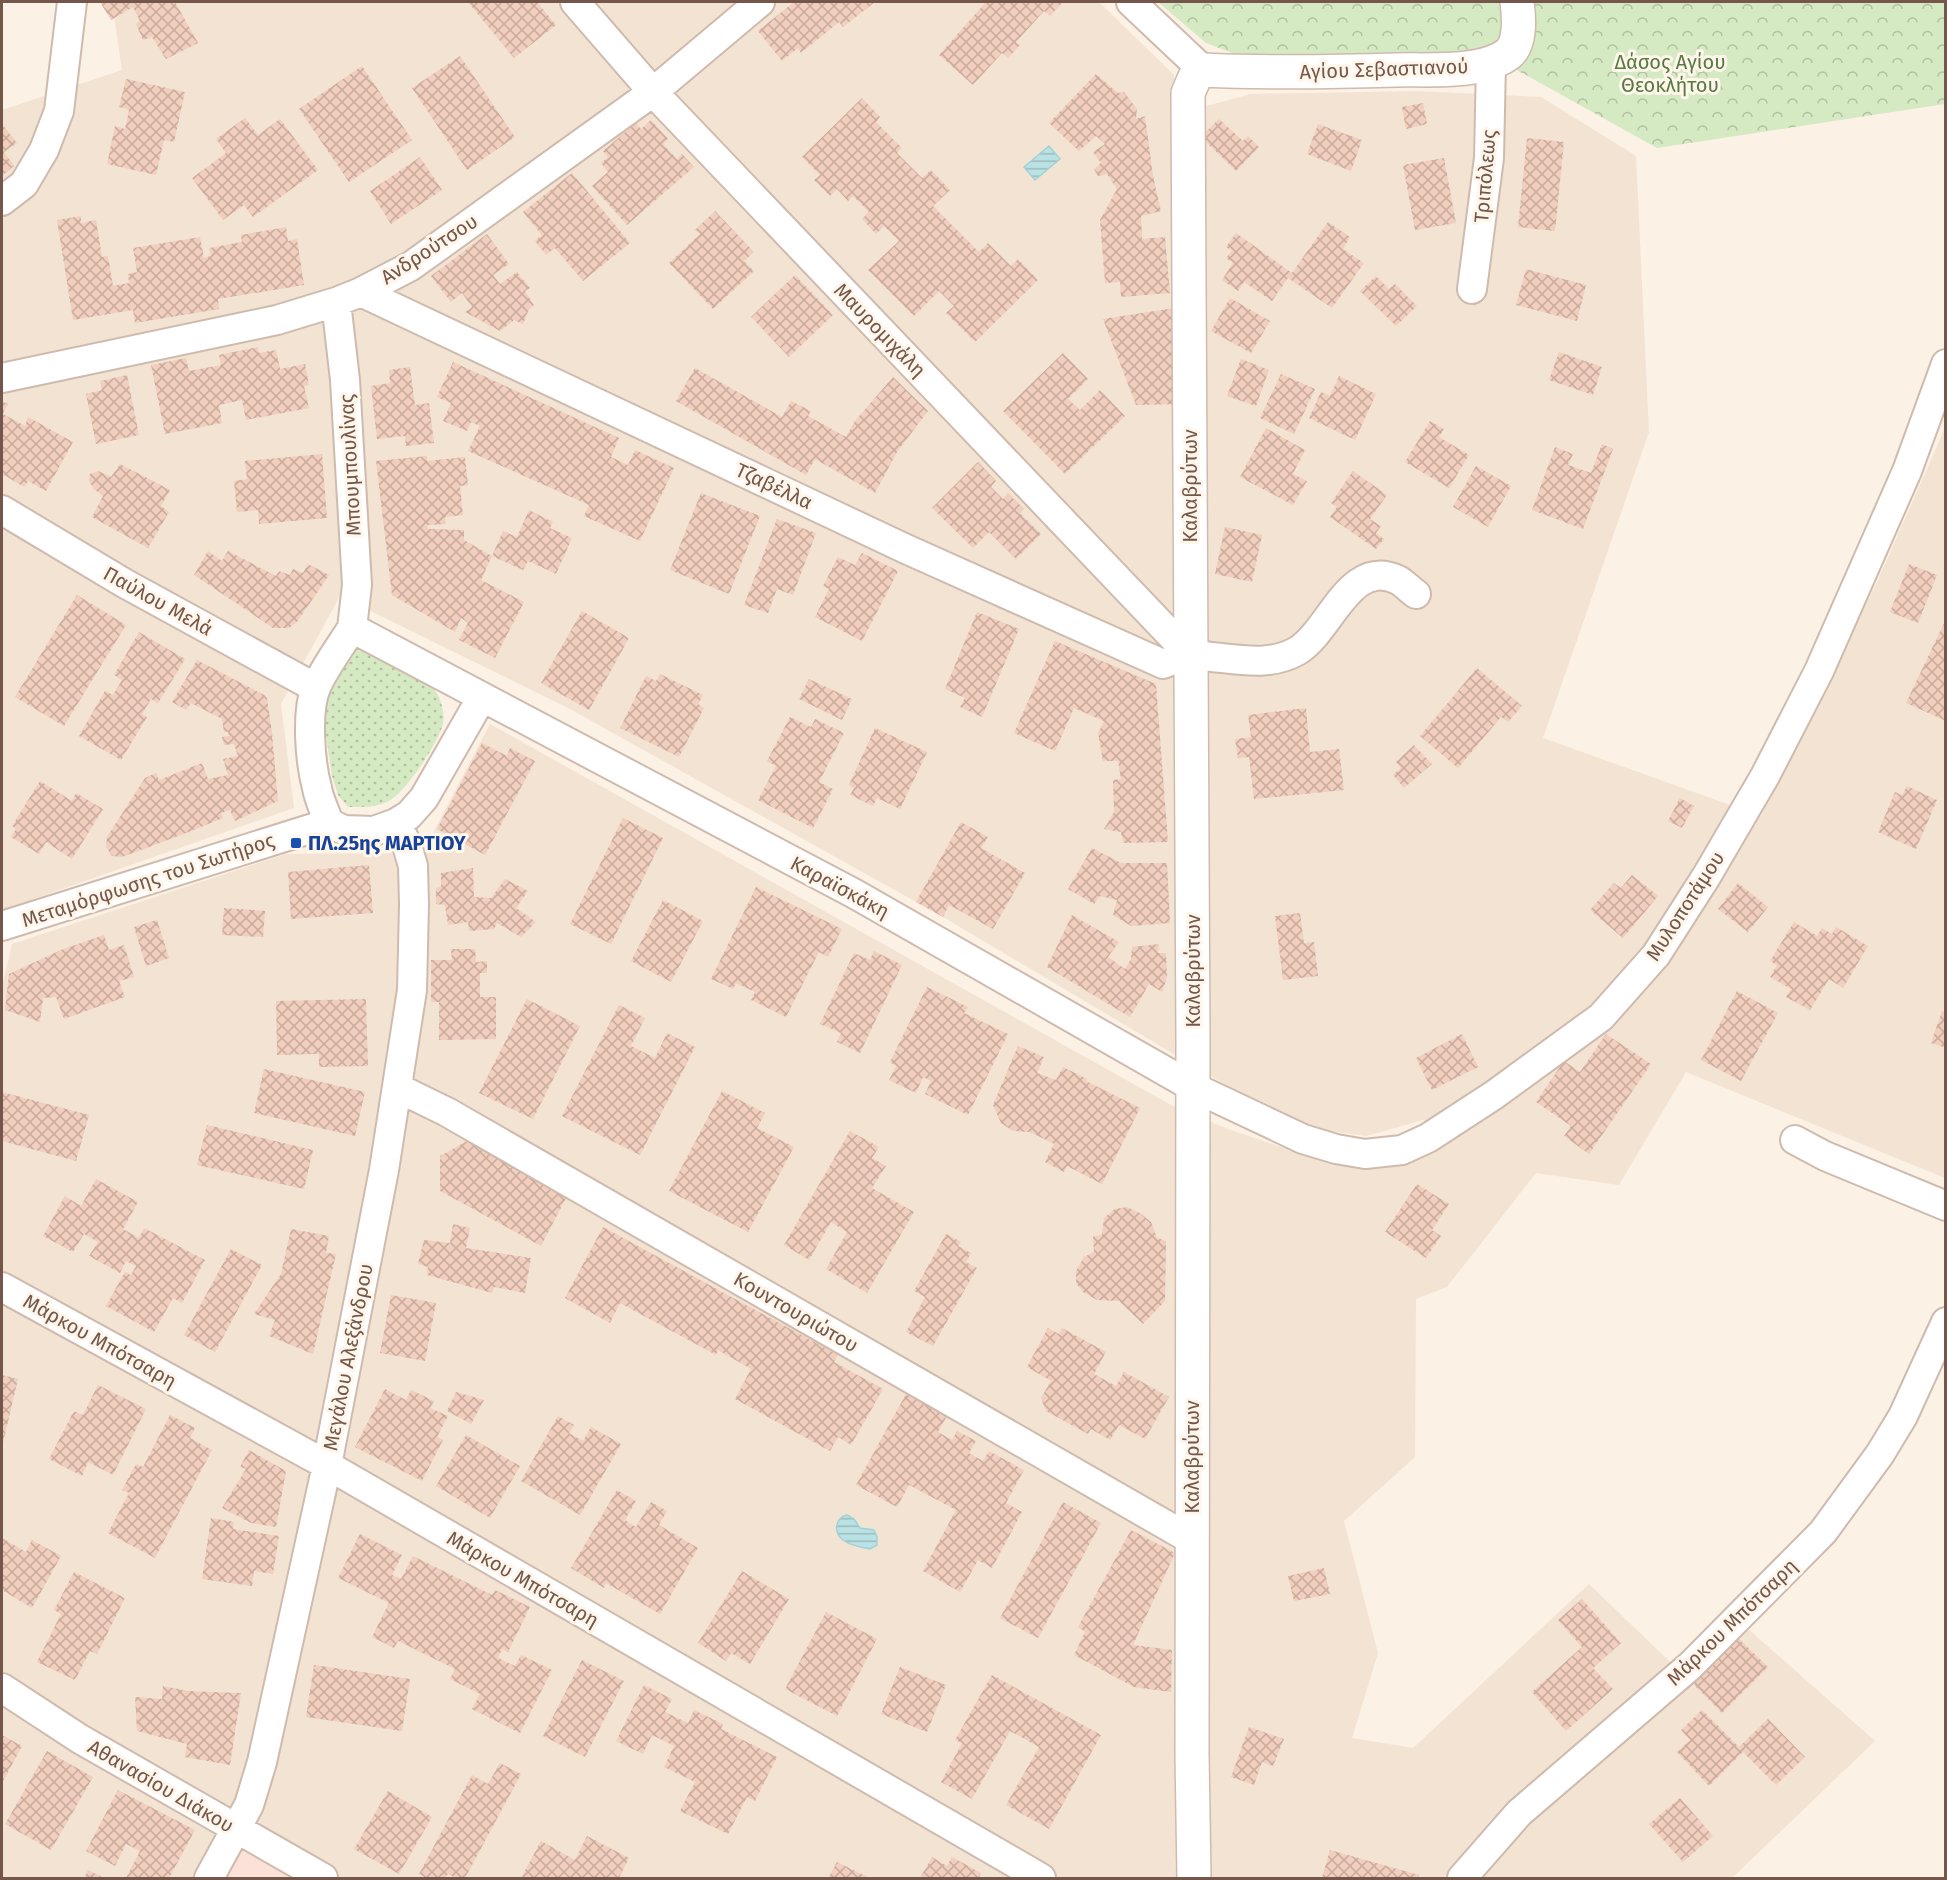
<svg xmlns="http://www.w3.org/2000/svg" width="1947" height="1880" viewBox="0 0 1947 1880" font-family="'Fira Sans',sans-serif">
<style>
.residential{fill:#f3e3d3}
.commercial{fill:#fce1d9}
.forest{fill:url(#forest-crowns)}
.park{fill:url(#park-dots)}
.water{fill:url(#water-rules);stroke:#a0d2d7;stroke-width:1.5}
.building{fill:url(#building-cross-hatch)}
.lines{fill:none;stroke-linecap:round;stroke-linejoin:round}
.minor-casing{stroke:#cfbbae;stroke-width:32}
.tertiary-casing{stroke:#cfbbae;stroke-width:36}
.minor{stroke:#fff;stroke-width:28}
.tertiary{stroke:#fff;stroke-width:33}
.transit-dot{fill:#1a4fb4;stroke:#fff6eb;stroke-width:2}
.labels{text-anchor:middle;stroke-width:6;stroke-linejoin:round;paint-order:stroke}
.park-label{font-size:20px;fill:#567a42;stroke:#fff6eb}
.street-label{font-size:20px;fill:#74574a;stroke:#fff6eb}
.transit-label{font-size:20px;font-weight:bold;fill:#164399;stroke:#fff6eb;text-anchor:start}
</style>
<defs>
<pattern id="forest-crowns" width="20" height="18" patternUnits="userSpaceOnUse" patternTransform="scale(1.5)"><rect width="20" height="18" fill="#d5e9c3"/><path d="M2 6a3 3 0 1 1 6 0M12 15a3 3 0 1 1 6 0" fill="none" stroke="#b1c0a0"/></pattern>
<pattern id="park-dots" width="8" height="8" patternUnits="userSpaceOnUse" patternTransform="scale(1.5)"><rect width="8" height="8" fill="#d5e9c3"/><path d="M2 2h.1M6 6h.1" fill="none" stroke="#b1c0a0" stroke-width="1.8" stroke-linecap="round"/></pattern>
<pattern id="water-rules" width="6" height="5" patternUnits="userSpaceOnUse" patternTransform="scale(1.5)"><rect width="6" height="5" fill="#bae2e5"/><path d="M0 2.5h6" fill="none" stroke="#9cbabc"/></pattern>
<pattern id="building-cross-hatch" width="8" height="8" patternUnits="userSpaceOnUse" patternTransform="scale(1.5)"><rect width="8" height="8" fill="#f1cebd"/><path d="M0 0l8 8M0 8l8-8" fill="none" stroke="#c8aa9c"/></pattern>
</defs>
<rect width="100%" height="100%" fill="#fcf1e5"/>
<path class="residential" d="M112 2H1099L1174 75 1173 115 1251 94 1417 91 1541 97 1636 156 1649 432 1543 738 1761 816 1878 580 1945 428V1178L1686 1072 1619 1185 1536 1173 1447 1287 1416 1299 1415 1457 1344 1521 1378 1653 1352 1738 1413 1748 1589 1584 1690 1681 1747 1628 1875 1741 1732 1878H2V986L12 944 286 854 432 853 434 831 490 724 1180 1110 1231 1130 1296 1152 1359 1168 1413 1157 1454 1135 1423 1120 1366 1136 1314 1129 1226 1085 943 917 570 709 340 596 281 704 294 808 2 910V110L122 70Z"/>
<path class="commercial" d="M240 1850 291 1878H224Z"/>
<path class="forest" d="M1158 2H1945V104L1657 148 1477 48 1444 54 1240 56 1206 43Z"/>
<path class="park" d="M355 649C370 653 429 679 436 692 441 700 445 713 443 723 440 741 407 789 392 799 379 808 363 807 348 807L338 795 332 776 323 715 330 684Z"/>
<path class="water" d="M1049 146 1060 159 1035 180 1024 167Z
M847 1515 854 1519 860 1528 874 1530 877 1537V1545L870 1549C861 1547 851 1546 843 1540 833 1532 835 1518 847 1515Z"/>
<path class="building" d="M100 2H175L198 43 166 59 152 37 143 40 136 24 140 21 133 7 111 20Z
M468 2H537L556 25 514 58Z
M794 2H875L843 27 839 22 801 53 798 48 782 61 758 31Z
M986 2H1063L1050 16 1044 11 1016 42 1020 45 1008 58 1002 53 973 85 939 55Z
M460 56 515 137 467 170 412 88Z
M362 66 412 140 349 182 299 109Z
M1096 74 1118 93 1124 92 1137 109 1136 119 1145 116 1153 176 1161 211 1141 216 1142 239 1165 237 1170 293 1121 297 1120 282 1105 283 1100 220 1117 189 1107 174 1098 176 1094 169 1101 163 1093 152 1105 144 1096 136 1079 151 1049 123Z
M126 79 185 92 174 142 164 140 156 175 107 164 115 126 125 129 129 110 119 107Z
M862 98 880 117 876 122 902 148 897 153 922 178 931 170 950 190 933 206 979 252 988 243 1011 266 1018 259 1038 280 975 342 946 313 954 306 939 291 914 316 868 270 899 241 884 226 876 234 862 219 869 212 853 196 848 201 837 189 830 196 814 180 820 175 802 157Z
M1423 103 1427 124 1406 129 1402 107Z
M245 118 258 135 280 119 318 170 253 217 244 205 223 220 192 178 226 153 216 139Z
M1219 119 1243 141 1248 136 1259 147 1236 171 1201 137Z
M651 120 668 139 663 144 677 159 682 154 694 167 627 225 592 186 608 172 601 163 608 157 603 151 636 123 641 129Z
M2 124 17 143 4 152 14 166 2 176Z
M1318 124 1362 140 1351 171 1307 154Z
M1527 138 1564 142 1555 231 1518 227Z
M420 157 442 190 391 224 370 191Z
M1444 158 1456 223 1415 230 1403 165Z
M572 173 630 243 583 281 555 248 546 255 535 241 542 235 523 212Z
M715 211 754 252 744 261 754 271 713 309 669 263 700 234 695 230Z
M81 216V223L96 220 102 257 108 256 113 286 129 283 128 274 137 272 133 248 200 237 204 258 211 256 209 248 242 242 241 235 286 227 288 241 297 239 304 285 218 299 219 309 135 323 133 310 73 320 57 220Z
M1328 222 1350 237 1343 249 1364 263 1332 308 1288 278 1272 301 1244 282 1238 291 1222 280 1233 263 1226 258 1232 251 1226 247 1236 233 1292 273Z
M487 234 509 264 493 275 500 284 517 272 530 288 525 291 534 305 529 309 523 324 514 320 500 331 465 312 472 307 462 293 451 302 431 276Z
M1526 269 1586 285 1577 321 1516 305Z
M795 275 833 315 789 357 751 317Z
M1376 276 1389 289 1395 284 1417 306 1396 326 1360 291Z
M1230 298 1270 321 1251 353 1211 331Z
M1174 308 1180 404 1136 405 1103 319Z
M258 347 259 353 276 350 280 369 305 364 309 385 304 386 309 408 246 420 242 400 219 405 222 423 165 434 151 365 186 358 189 371 221 365 219 355Z
M1559 352 1602 367 1593 395 1549 380Z
M1063 353 1088 379 1068 399 1080 410 1100 390 1125 416 1065 474 1003 411Z
M1241 359 1269 370 1256 406 1227 396Z
M453 362 619 438 611 457 628 465 635 450 674 468 640 541 584 516 589 505 468 451 480 426 471 422 467 431 443 421 451 403 437 397Z
M410 367 415 405 429 403 434 443 406 446 405 436 377 439 371 386 390 383 389 370Z
M695 368 782 417 791 401 811 411 808 416 846 437 855 421 893 377 928 411 897 452 875 493 815 459 806 475 676 401Z
M1281 374 1315 389 1294 434 1260 418Z
M127 375 139 435 96 444 86 394 102 390 100 381Z
M1339 376 1376 394 1355 440 1309 418 1321 392 1330 396Z
M2 401 8 404 3 414 25 426 28 417 73 442 46 491 28 481 24 487 2 474Z
M1430 421 1444 429 1439 437 1469 455 1449 488 1405 462Z
M1266 428 1305 450 1293 474 1307 481 1293 505 1240 477Z
M1602 444 1613 449 1583 529 1532 510 1555 447 1573 454 1568 465 1591 473Z
M322 454 327 518 259 524 258 510 237 512 234 481 247 479 245 461Z
M427 456V461L465 457 468 485 460 486 463 515 445 517 446 524 427 525 428 529 464 530V540L492 556 481 580 524 602 495 658 459 640 468 623 461 618 455 632 392 595 376 461Z
M978 462 996 481 991 487 1003 499 1008 493 1024 509 1020 513 1041 534 1016 559 989 532 973 548 932 508Z
M120 464 170 490 161 506 169 512 148 548 92 517 103 496 94 489 89 481 90 474 98 471 111 477Z
M1476 466 1511 486 1488 527 1453 507Z
M1353 471 1387 495 1370 519 1381 526 1376 533 1384 539 1376 549 1330 517 1337 507 1331 503Z
M701 493 760 516 729 594 670 570Z
M529 510 553 522 550 528 572 538 556 574 528 561 523 570 492 556 503 531 517 537Z
M777 519 816 533 793 595 777 589 768 613 744 605Z
M1225 527 1262 535 1252 582 1215 574Z
M208 551 222 561 228 551 276 576 279 571 290 575 293 569 303 573 308 564 329 575 297 622 289 628H273L194 575Z
M862 553 898 571 862 641 815 617 829 589 823 586 838 557 855 565Z
M1909 564 1937 575 1918 623 1890 612Z
M77 595 126 625 64 726 15 697Z
M582 611 629 638 589 710 541 683Z
M977 612 1019 629 982 717 960 707 965 698 945 689Z
M1946 619V721L1906 703Z
M139 632 185 659 158 703 151 699 142 714 147 717 121 760 79 736 105 691 113 695 122 680 114 675Z
M1055 641 1156 684 1168 842 1123 843 1121 832 1104 829 1114 812 1113 780 1121 779 1118 761H1103L1098 733 1104 721 1074 708 1055 751 1014 733Z
M197 660 264 695 267 698 272 733 278 801 235 821 230 810 221 813 223 818 181 835 122 857 112 856 106 847 107 837 145 778 156 773 159 780 202 763 208 779 228 775 223 759 238 756 234 744 224 745 222 737 229 736 228 732H224L222 719 191 703 186 710 172 702Z
M1477 668 1522 706 1508 722 1501 717 1458 768 1420 736Z
M660 674 703 695 698 704 704 708 679 757 620 728 646 676 656 681Z
M809 679 852 699 842 720 799 699Z
M1306 708 1310 752 1339 749 1344 790 1254 799 1249 757 1238 758 1235 739 1251 737 1248 715Z
M790 717 811 727 815 719 844 733 819 782 833 789 813 828 758 800 776 766 767 761Z
M875 728 927 752 900 809 877 798 873 806 850 795 854 788 849 785Z
M482 743 507 756 510 748 535 761 485 855 437 829Z
M1414 745 1432 764 1404 788 1393 775 1401 768 1396 762Z
M40 781 72 801 76 793 103 809 72 859 46 842 39 854 11 837 16 829 12 826Z
M1907 786 1937 800 1916 849 1878 832 1895 792 1902 795Z
M1680 798 1694 806 1682 828 1668 821Z
M623 818 663 838 611 944 570 924Z
M961 822 988 837 981 848 1025 873 993 929 949 905 943 917 916 902Z
M1092 848 1121 863H1167L1170 923 1131 926 1113 915 1117 900 1100 896 1094 904 1068 889Z
M369 865 373 913 291 919 288 872Z
M473 868 474 897 491 898 505 879 528 891 516 908 536 922 521 937 497 923 494 929 469 931 468 922 448 925 445 905 436 904V888L441 887V873Z
M1632 875 1658 896 1623 938 1590 910 1614 883 1621 888Z
M1738 883 1768 907 1748 932 1718 909Z
M756 887 842 929 828 957 819 952 786 1017 751 1000 755 992 736 983 733 989 711 979Z
M663 900 703 921 671 982 631 961Z
M224 908 265 911 263 937 222 935Z
M1300 913 1304 943 1314 942 1318 976 1283 980 1275 916Z
M1072 915 1119 942 1108 957 1125 969 1131 959 1132 947 1159 944 1158 953H1166L1167 977 1162 992 1149 984 1130 1017 1047 967Z
M157 920 169 958 146 966 134 927Z
M1794 922 1817 936 1822 928 1832 934 1836 927 1868 946 1843 988 1829 979 1810 1010 1786 997 1791 989 1770 977 1777 965 1770 961Z
M104 935 109 950 124 945 134 977 119 981 125 997 64 1019 56 997 43 998 40 1022 5 1010 9 974 61 950Z
M451 949H475L476 962 487 961V973H480V997H496V1039L439 1040V1002H431V960H452Z
M874 951 902 965 860 1053 837 1042 841 1033 820 1024 854 953 870 960Z
M927 987 968 1007 964 1013 1008 1034 968 1115 925 1094 931 1081 923 1077 916 1093 889 1080 896 1066 890 1062Z
M1737 991 1778 1013 1741 1081 1701 1060Z
M366 999 368 1066 319 1067V1054L277 1055 276 1001Z
M527 999 580 1026 533 1119 479 1093Z
M619 1005 645 1018 631 1046 655 1058 667 1033 695 1047 640 1155 562 1116Z
M1942 1011 1946 1013V1048L1931 1043Z
M1462 1034 1478 1067 1432 1090 1416 1058Z
M1606 1034 1651 1064 1589 1154 1564 1136 1571 1126 1536 1102 1564 1061 1580 1072Z
M1018 1046 1044 1057 1037 1073 1056 1080 1063 1067 1087 1079 1086 1081 1140 1108 1102 1184 1067 1166 1064 1172 1045 1162 1054 1144 1030 1132 1013 1131 1001 1123 993 1105Z
M264 1069 365 1092 355 1136 254 1113Z
M722 1091 765 1113 757 1128 794 1147 748 1232 669 1191Z
M2 1092 89 1115 76 1161 2 1141Z
M207 1125 313 1150 304 1189 197 1165Z
M850 1131 879 1147 872 1158 886 1166 872 1188 914 1212 867 1293 826 1269 847 1232 831 1222 809 1260 784 1245Z
M467 1141 566 1198 541 1246 440 1191V1156Z
M96 1179 138 1202 123 1229 139 1238 144 1228 205 1260 182 1303 173 1298 154 1332 106 1306 125 1272 131 1275 136 1266 126 1261 120 1273 89 1256 98 1242 84 1234 73 1252 43 1236 65 1196 81 1206Z
M1417 1184 1449 1204 1432 1230 1441 1236 1426 1258 1385 1232Z
M1127 1207 1140 1213 1151 1222 1157 1238 1166 1241 1165 1301 1143 1324 1119 1301 1097 1300 1083 1292 1076 1283V1271L1084 1257 1094 1252 1093 1236 1102 1235 1104 1218 1115 1209Z
M453 1224 470 1228 466 1248 531 1258 525 1293 494 1287 492 1293 427 1275 428 1267 418 1264 424 1240 450 1243Z
M603 1227 838 1355 834 1362 883 1389 851 1445 838 1437 830 1451 735 1399 751 1369 718 1350 716 1355 620 1303 610 1323 565 1298Z
M291 1229 329 1236 326 1253 336 1254 313 1354 269 1336 275 1320 254 1314 281 1274Z
M946 1234 961 1242 958 1246 971 1253 966 1262 977 1268 933 1346 906 1332 925 1297 914 1291Z
M231 1249 262 1265 215 1352 184 1335Z
M391 1295 436 1303 425 1361 380 1353Z
M1048 1328 1059 1334 1062 1328 1106 1352 1094 1374 1116 1386 1124 1372 1169 1397 1145 1439 1119 1425 1110 1440 1091 1429 1088 1434 1046 1411 1041 1398 1051 1381 1027 1367Z
M2 1375 18 1379 2 1447Z
M98 1385 146 1409 113 1475 88 1462 82 1476 49 1459 74 1411 83 1415Z
M385 1389 406 1400 411 1390 434 1401 430 1408 448 1416 437 1437 443 1440 422 1481 355 1447Z
M456 1392 484 1400 471 1424 447 1411Z
M906 1394 947 1416 938 1432 952 1440 957 1431 976 1441 969 1453 983 1461 989 1451 1024 1470 1006 1503 1022 1512 992 1568 978 1560 960 1592 923 1571 956 1510 909 1485 897 1507 856 1485Z
M170 1415 195 1428 190 1438 212 1450 155 1558 108 1533 129 1493 122 1490 136 1464 143 1467Z
M558 1416 574 1425 569 1433 583 1441 591 1427 621 1444 580 1515 521 1481Z
M466 1435 520 1466 490 1518 436 1486Z
M249 1450 286 1471 276 1527 251 1523 222 1508 246 1469 240 1467Z
M617 1490 636 1501 625 1520 636 1527 651 1502 667 1511 659 1525 698 1548 660 1614 606 1583 604 1588 571 1568Z
M1063 1502 1101 1523 1038 1638 1000 1618Z
M211 1518 234 1522 233 1529 279 1536 273 1574 254 1571 252 1586 202 1579Z
M1131 1530 1175 1553 1133 1645 1172 1650 1171 1692 1134 1687 1074 1655 1085 1632 1078 1627Z
M360 1534 402 1555 392 1575 401 1579 413 1556 492 1595 495 1590 530 1607 508 1652 502 1649 498 1658 515 1666 521 1655 552 1670 520 1733 472 1709 480 1694 450 1679 455 1669 398 1641 394 1648 372 1637 389 1603 338 1578Z
M2 1538 26 1552 32 1540 61 1556 32 1608 2 1590Z
M1324 1568 1330 1594 1294 1601 1288 1576Z
M742 1571 789 1599 750 1664 731 1653 726 1661 698 1643Z
M74 1572 125 1598 97 1654 90 1651 75 1680 37 1662 61 1614 54 1610Z
M1582 1599 1621 1643 1593 1668 1613 1689 1566 1731 1532 1692 1582 1647 1558 1620Z
M826 1612 877 1639 837 1716 785 1689Z
M1736 1636 1768 1667 1722 1713 1690 1681Z
M582 1660 624 1681 585 1757 543 1736Z
M314 1665 410 1679 402 1731 306 1717Z
M900 1667 946 1685 927 1732 881 1714Z
M992 1675 1101 1735 1049 1829 1006 1805 1039 1747 1010 1731 972 1799 941 1782 962 1743 955 1740Z
M644 1685 672 1699 665 1712 688 1723 694 1710 723 1724 721 1729 777 1757 755 1801 747 1797 728 1834 680 1811 695 1782 664 1767 674 1746 652 1735 643 1754 616 1741Z
M163 1686 188 1691 241 1693 230 1765 185 1757 187 1744 137 1731 135 1697 162 1699Z
M1702 1710 1739 1747 1768 1719 1805 1757 1776 1785 1743 1752 1709 1786 1677 1752 1690 1740 1681 1730Z
M1249 1727 1284 1739 1273 1766 1262 1762 1254 1785 1231 1777Z
M2 1735 22 1746 2 1783Z
M47 1751 93 1777 51 1850 5 1824Z
M500 1763 521 1774 465 1878H455L448 1874 445 1878H426L419 1874 472 1775 488 1784Z
M118 1790 195 1830 169 1878H126L140 1851 126 1844 115 1866 86 1851Z
M388 1791 432 1817 399 1874 354 1849Z
M1680 1798 1713 1836 1683 1862 1649 1824Z
M587 1836 629 1858 619 1878H521L541 1841 575 1860Z
M1330 1850 1419 1875 1418 1878H1322Z
M932 1857 947 1866 952 1857 981 1873 979 1878H920Z
M837 1862 870 1878H828Z
M88 1870 104 1878H84Z"/>
<g class="lines">
<g class="minor-casing">
<path id="minor" d="M575 2 653 92 1190 655
M1131 2 1203 70
M2 201 24 184 44 150 59 111 72 2
M1472 289 1489 158 1491 62
M361 292 906 549 1163 664C1171 661 1180 657 1189 655 1196 654 1205 656 1212 657 1241 660 1271 666 1297 651 1331 631 1349 557 1398 580 1404 583 1410 590 1416 594
M336 302 345 380 357 585 352 628
M2 378 277 320 336 302 361 292 411 266 653 92 760 2
M2 510 124 583 316 688
M482 697 424 798 409 815 396 823 374 831 344 830 329 823C325 811 319 800 317 788 310 762 306 712 316 687 325 667 340 647 352 628L855 894 1193 1087 1303 1139 1336 1149 1365 1154 1402 1150 1428 1138 1494 1095 1601 1017 1656 955 1706 877 1765 776 1819 671 1907 471 1946 364
M2 926 329 823
M398 1088 447 1112 1192 1540
M1795 1140 1825 1156 1946 1206
M2 1287 327 1465 1041 1878
M2 1688 80 1739 323 1878
M209 1878 249 1805 262 1762 327 1465 384 1170 412 990 414 904 413 866 406 842 396 823
M1462 1878 1519 1813 1690 1666 1823 1532 1880 1454 1903 1416 1946 1322"/>
</g>
<g class="tertiary-casing">
<path id="tertiary" d="M1194 1878 1192 1754 1193 1042 1188 93 1195 77 1203 70C1268 73 1332 72 1396 70 1428 69 1482 74 1508 54 1521 44 1519 16 1517 2"/>
</g>
<use href="#minor" class="minor"/>
<use href="#tertiary" class="tertiary"/>
</g>
<rect class="transit-dot" x="290" y="837" width="12" height="12" rx="3"/>
<g class="labels">
<g class="park-label">
<text x="1670" y="69">Δάσος Αγίου<tspan x="1670" dy="23">Θεοκλήτου</tspan></text>
</g>
<g class="street-label">
<text transform="translate(1384 69) rotate(-2)" y="7">Αγίου Σεβαστιανού</text>
<text transform="translate(1485 176) rotate(-85)" y="7">Τριπόλεως</text>
<text transform="translate(429 249) rotate(-33)" y="7">Ανδρούτσου</text>
<text transform="translate(880 330) rotate(46)" y="7">Μαυρομιχάλη</text>
<text transform="translate(350 465) rotate(-93)" y="7">Μπουμπουλίνας</text>
<text transform="translate(774 486) rotate(25)" y="7">Τζαβέλλα</text>
<text transform="translate(1190 486) rotate(-90)" y="7">Καλαβρύτων</text>
<text transform="translate(158 601) rotate(29)" y="7">Παύλου Μελά</text>
<text transform="translate(148 880) rotate(-18)" y="7">Μεταμόρφωσης του Σωτήρος</text>
<text transform="translate(840 887) rotate(28)" y="7">Καραϊσκάκη</text>
<text transform="translate(1685 906) rotate(-57)" y="7">Μυλοποτάμου</text>
<text transform="translate(1193 971) rotate(-90)" y="7">Καλαβρύτων</text>
<text transform="translate(796 1312) rotate(30)" y="7">Κουντουριώτου</text>
<text transform="translate(100 1341) rotate(29)" y="7">Μάρκου Μπότσαρη</text>
<text transform="translate(348 1357) rotate(-79)" y="7">Μεγάλου Αλεξάνδρου</text>
<text transform="translate(1192 1457) rotate(-90)" y="7">Καλαβρύτων</text>
<text transform="translate(523 1579) rotate(30)" y="7">Μάρκου Μπότσαρη</text>
<text transform="translate(1732 1622) rotate(-44)" y="7">Μάρκου Μπότσαρη</text>
<text transform="translate(161 1786) rotate(30)" y="7">Αθανασίου Διάκου</text>
</g>
<g class="transit-label">
<text x="308" y="850">ΠΛ.25ης ΜΑΡΤΙΟΥ</text>
</g>
</g>
<rect width="1947" height="1880" fill="none" stroke="#74574a" stroke-width="6"/>
</svg>
